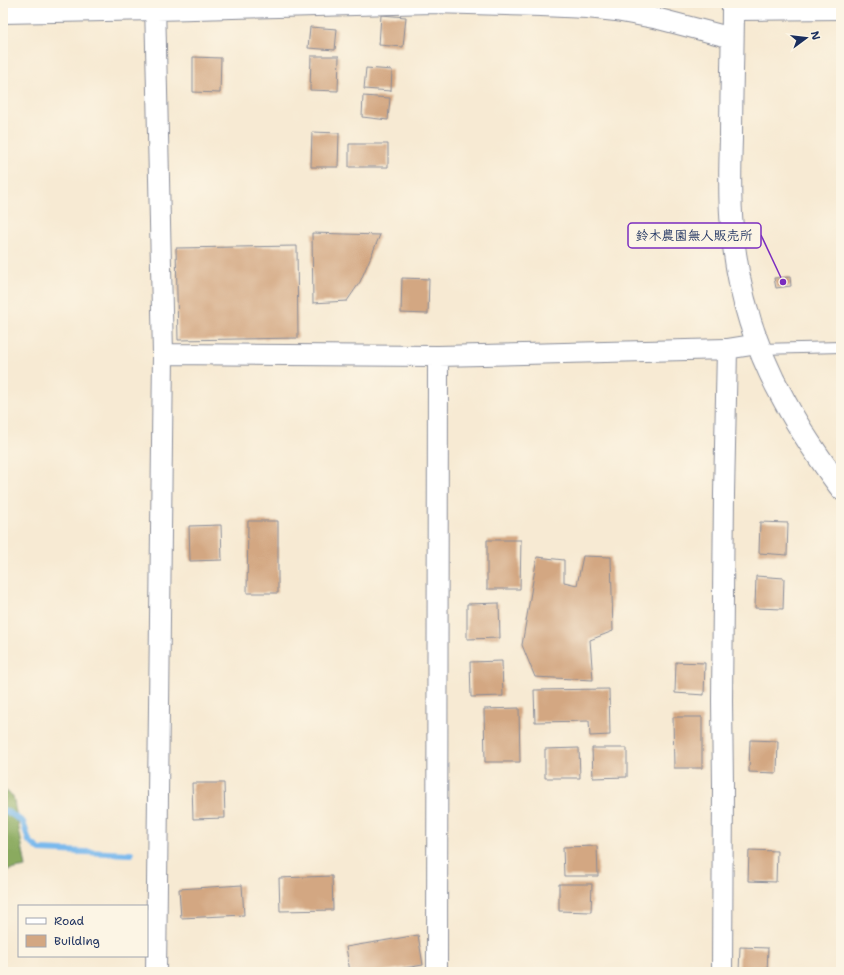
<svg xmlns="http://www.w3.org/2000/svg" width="844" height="975" viewBox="0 0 844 975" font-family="'Shantell Sans','Klee One',sans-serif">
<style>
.forest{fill:#8aaa5e;stroke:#526c5e}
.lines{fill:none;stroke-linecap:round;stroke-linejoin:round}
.stream{stroke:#79b9ed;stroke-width:6}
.building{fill:#d3a782}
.service-casing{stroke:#898c98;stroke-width:12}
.minor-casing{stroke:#898c98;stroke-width:22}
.tertiary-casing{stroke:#898c98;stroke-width:24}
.service{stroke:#fff;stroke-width:10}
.minor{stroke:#fff;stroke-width:20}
.tertiary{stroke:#fff;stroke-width:22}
.leader{fill:none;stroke:#7b2cbf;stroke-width:1.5}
.callout-dot{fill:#7b2cbf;stroke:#fcf5e5;stroke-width:1.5}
.callout{fill:#fcf5e5;stroke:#7b2cbf;stroke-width:1.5}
.callout-label{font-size:13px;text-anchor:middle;font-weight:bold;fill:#1b2f5e}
</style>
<rect width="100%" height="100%" fill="#fcf5e5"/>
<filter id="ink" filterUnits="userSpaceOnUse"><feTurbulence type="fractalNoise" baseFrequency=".025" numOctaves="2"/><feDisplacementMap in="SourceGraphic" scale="8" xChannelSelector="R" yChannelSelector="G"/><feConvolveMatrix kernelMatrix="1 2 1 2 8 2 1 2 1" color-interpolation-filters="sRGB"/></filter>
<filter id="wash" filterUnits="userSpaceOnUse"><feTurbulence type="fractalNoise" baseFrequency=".012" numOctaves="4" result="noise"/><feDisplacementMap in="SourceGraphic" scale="16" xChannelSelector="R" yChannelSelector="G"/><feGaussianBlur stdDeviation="0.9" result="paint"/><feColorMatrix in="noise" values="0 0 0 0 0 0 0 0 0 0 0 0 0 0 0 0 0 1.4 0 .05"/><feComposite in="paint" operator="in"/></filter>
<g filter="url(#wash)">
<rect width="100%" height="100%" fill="#f7ead3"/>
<path class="forest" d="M3 789 13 796 26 867 3 871Z"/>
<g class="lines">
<path class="stream" d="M3 810 8 812 23 822 29 841 40 850 131 854"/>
</g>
<g id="blocks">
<path class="building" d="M381 15 406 17 403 47 379 45Z
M310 27 337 29 335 50 308 48Z
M311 56H339L338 91 310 90Z
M193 57 221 58 220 93 193 92Z
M366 68 392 70 391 91 364 89Z
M363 96 390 98 388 120 362 117Z
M312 132 339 133 338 167H311Z
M349 144H388V167H349Z
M312 233 380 235 360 282 347 301 313 303Z
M297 246 298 338 178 340 176 248Z
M790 277 791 286 776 288 774 278Z
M402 278 429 279 428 314 401 313Z
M248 521H278V593H247Z
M760 522 788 523 787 555 759 553Z
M221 525 222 560 190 561 189 526Z
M487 540H521L520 589H487Z
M583 556 611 557 613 631 590 640 593 680 535 677 522 645 537 557 564 560V582L577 585Z
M756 576 784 578 783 609 755 608Z
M499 603 500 638 467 639V604Z
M502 661 503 696 471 697 470 662Z
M676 662 705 663 704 695 675 693Z
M609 689 610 735 590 736 589 721 535 722 534 690Z
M519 708 520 762H485L484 709Z
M673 717H702V768H674Z
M750 740 778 741 777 773 749 772Z
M579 748 580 778H545V749Z
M592 748H627V777L593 778Z
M192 783H224L225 818 193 819Z
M597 846 598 876H564L563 847Z
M749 850 777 851 776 882 748 881Z
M332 876 333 910 280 911 279 878Z
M559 884H592L591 912 559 911Z
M242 885 244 915 181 918 179 889Z
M418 935 423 965 379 972H350L346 947Z
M740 947 768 948 767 972H739Z"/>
</g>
</g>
<g filter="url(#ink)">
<use href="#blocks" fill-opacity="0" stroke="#898c98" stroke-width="1"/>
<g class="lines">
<g class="service-casing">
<path id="service" d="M760 349 841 347"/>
</g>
<g class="minor-casing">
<path id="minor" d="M155 3 163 354 156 972
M733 10 841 9
M3 13 156 10 432 3 541 6 587 8 616 11 659 19 732 38
M163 354 438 356 727 349 758 344
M437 972 438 356
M722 972 723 785 722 701 724 494 727 349"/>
</g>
<g class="tertiary-casing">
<path id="tertiary" d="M733 3C733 48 731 94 731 139 730 168 729 198 732 227 737 288 755 349 785 402 801 432 821 461 841 488"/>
</g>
<use href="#service" class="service"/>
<use href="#minor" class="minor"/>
<use href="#tertiary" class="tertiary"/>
</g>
</g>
<path class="leader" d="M783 282L761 235"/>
<circle class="callout-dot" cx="783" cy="282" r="4"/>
<rect class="callout" x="628" y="223" width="133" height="25" rx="4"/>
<g class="callout-label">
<text x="694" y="240">鈴木農園無人販売所</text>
</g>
<rect width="844" height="975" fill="none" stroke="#fcf5e5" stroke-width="16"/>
<rect x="18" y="905" width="130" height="52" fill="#fcf5e5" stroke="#a2a6af"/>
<rect x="26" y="918" width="20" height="6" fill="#ffffff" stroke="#a2a6af"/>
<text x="54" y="925" font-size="12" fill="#1b2f5e">Road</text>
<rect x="26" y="935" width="20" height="12" fill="#d3a782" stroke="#a2a6af"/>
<text x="54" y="945" font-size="12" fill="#1b2f5e">Building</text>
<g transform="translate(806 38) rotate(75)" stroke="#fcf5e5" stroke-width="3" paint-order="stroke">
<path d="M0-3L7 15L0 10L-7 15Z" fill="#1b2f5e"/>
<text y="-6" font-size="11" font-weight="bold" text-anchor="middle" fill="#1b2f5e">N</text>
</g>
</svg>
